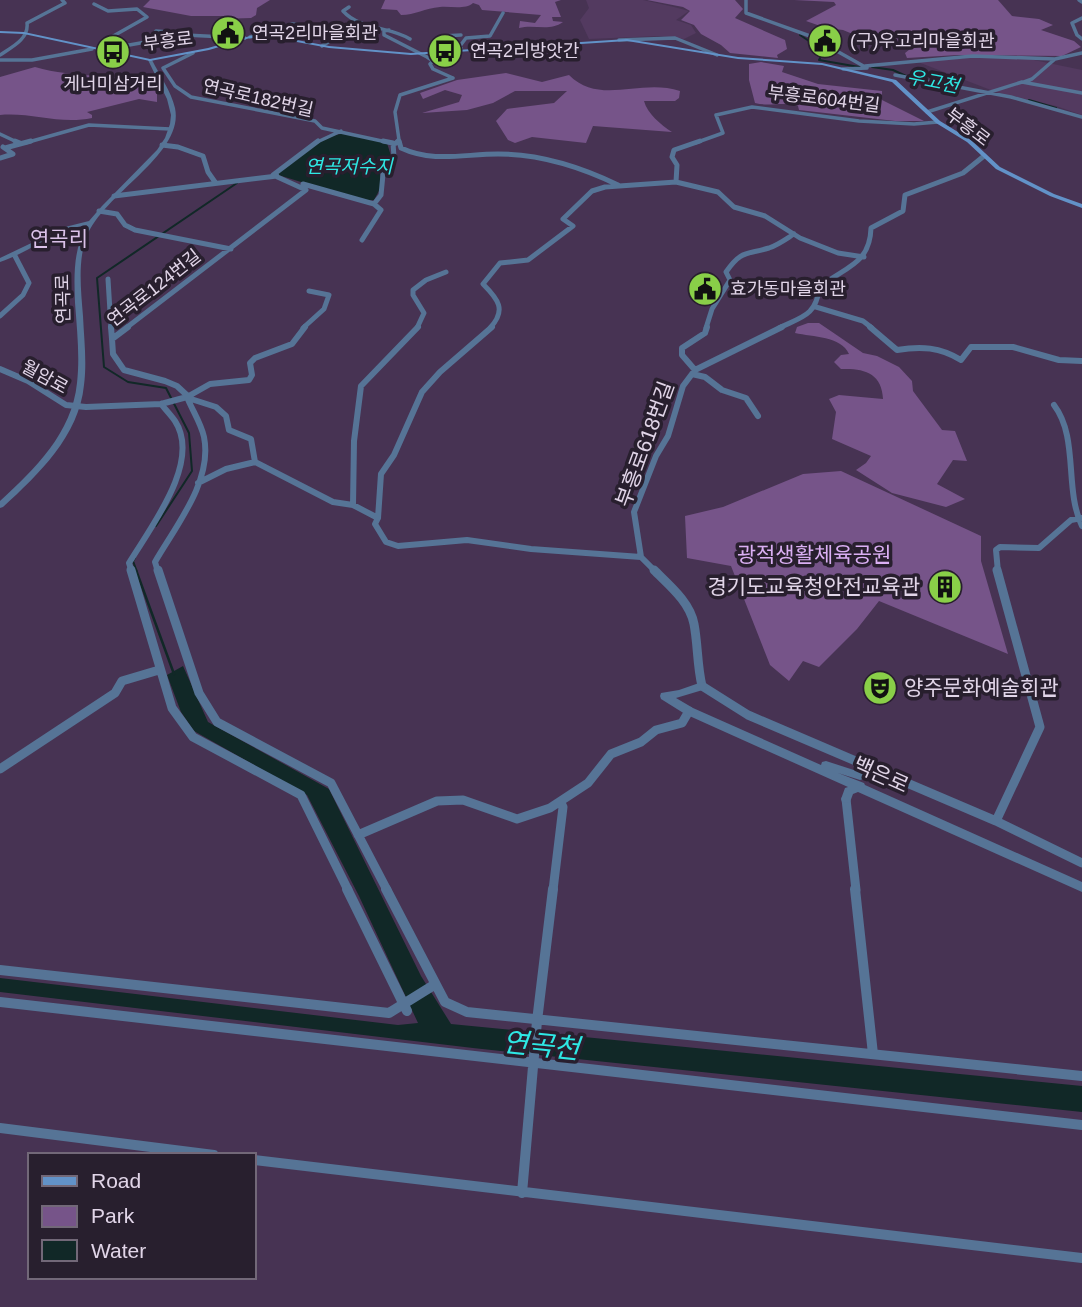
<svg xmlns="http://www.w3.org/2000/svg" width="1082" height="1307" viewBox="0 0 1082 1307" font-family="Helvetica,'Noto Sans KR',sans-serif">
<style>
.built{fill:#533a60}
.green{fill:#765489}
.water{fill:#112827}
.lines{fill:none;stroke-linecap:round;stroke-linejoin:round}
.stream-far1{stroke:#112827;stroke-width:2}
.stream{stroke:#112827;stroke-width:2.5}
.minor-far4{stroke:#567496;stroke-width:3.5}
.minor-far3{stroke:#567496;stroke-width:5}
.minor-far2{stroke:#567496;stroke-width:6}
.minor-far1{stroke:#567496;stroke-width:9}
.minor{stroke:#567496;stroke-width:10}
.tertiary{fill:#567496;fill-rule:evenodd}
.secondary{fill:#6292c8;fill-rule:evenodd}
.labels{text-anchor:middle;stroke-width:7;stroke-linejoin:round;paint-order:stroke}
.far-poi-label{font-size:18px;fill:#e1d5e8;stroke:#281f2e;text-anchor:start}
.far-street-label{font-size:18px;fill:#e1d5e8;stroke:#281f2e}
.far-water-label{font-size:19px;font-style:italic;fill:#2ee8e4;stroke:#281f2e}
.far-quarter-label{font-size:21px;fill:#dac1e8;stroke:#281f2e}
.street-label{font-size:21px;fill:#e1d5e8;stroke:#281f2e}
.park-label{font-size:21px;fill:#daaff3;stroke:#281f2e}
.poi-label{font-size:21px;fill:#e1d5e8;stroke:#281f2e;text-anchor:end}
.near-water-label{font-size:28px;font-style:italic;fill:#2ee8e4;stroke:#281f2e}
</style>
<rect width="100%" height="100%" fill="#473353"/>
<path class="built" d="M586 0H643L674 7 689 11 676 20 691 25 696 33 684 39 659 36 589 39 580 20 589 8Z
M978 57 1029 59 1082 70V115L1056 106 996 92 918 62Z"/>
<path class="green" d="M150 0H270L257 8 256 15 251 18 219 19 224 16H191L143 7Z
M385 0H561L555 2 561 17H552L553 21 563 22C549 32 535 24 519 28L520 21 535 23 541 15 482 10 479 5 473 3C465 10 451 6 440 7 425 8 415 15 401 15L397 10 381 9Z
M647 0H735L743 9 735 18 785 40 787 49 777 55 778 58 730 53 721 45 701 34 694 25 681 20 690 11 683 7Z
M794 0H998L1012 16 1039 19 1053 25 1041 30 1074 41 1081 47 1062 56 958 55 907 58 905 53 914 46 894 41 872 42 843 30 826 28 806 21 836 5 834 2Z
M761 62 784 66 782 72 818 84 882 91V100L924 121H895L799 110 798 106C782 101 771 107 755 103L749 80V64Z
M35 67C75 79 117 72 157 87V102L139 99 87 112 92 115V118C60 125 31 112 0 115V77Z
M506 73 542 82 569 75C600 106 640 78 680 91L679 98 675 101H644C647 113 661 125 672 132L593 126 586 143 532 137 515 143 508 140 496 121 507 109 554 103 567 91H515L493 103 467 110 422 113 459 102 462 95 445 90 423 99 420 93 457 80Z
M808 323H819L863 353 877 356 899 367 912 381 913 391 942 430 955 431 967 461 953 460 937 484 965 499 946 507 892 493 856 470 866 463 871 456 832 439 836 412 829 399 839 395 883 399C882 373 864 368 841 369L834 362 841 355 849 354C841 336 813 337 795 333L797 327Z
M841 471 981 536V561L1008 654 879 601 857 629 819 667 803 661 789 681 770 665 731 566 687 558 685 516 723 507 803 474Z"/>
<path class="water" d="M344 133 387 143 391 156 380 165V189L374 200 363 201 275 174 320 139Z
M183 666 208 722 329 789 421 976 451 1024 1082 1086V1112L473 1048 0 992V978L398 1025 418 1023 359 896 307 795 194 731 181 712 167 675Z"/>
<g class="lines">
<path class="stream-far1" d="M800 35 824 51 819 60 859 67
M872 67 893 70 906 76
M1029 100 1056 108
M156 526 192 471 189 433 166 388 128 382 104 367 97 278 237 183
M135 558 133 561 137 572"/>
<path class="stream" d="M136 570 174 674"/>
<path class="minor-far4" d="M746 0V13L810 36 867 68
M1079 0 1082 2
M94 4 108 11 137 9 147 17 108 39 107 49 101 51
M349 7 343 11C360 30 389 26 410 39
M1082 18 1072 23 1077 35 1082 39
M389 30 384 31V35L427 57 433 61 430 64 433 69 453 78
M156 31 182 33
M461 35 443 36 461 48
M270 36 355 25
M250 37 292 24 318 26
M619 40 675 38 717 55
M322 46 352 27
M460 46 466 38 490 36 503 13
M107 49 185 35 245 38
M193 53 163 68 175 86 191 97 315 121 322 128 391 143
M0 55C12 47 29 39 27 23L65 3 62 0
M0 60H32L92 49
M865 66 973 56 1055 59 1082 53
M843 69 867 68
M895 75 1011 97 1082 117
M1024 82 1032 79 1055 59
M927 112 1022 82 1082 93
M0 134 19 143
M399 140 400 143
M25 143 89 125 170 129
M315 143 341 131
M396 143 399 140 395 112 400 95 453 78
M695 143 723 133 716 115 752 107 859 121 914 124 938 122"/>
<path class="minor-far3" d="M15 141 20 143
M399 141 401 148C433 163 464 154 498 154 539 154 581 167 618 185
M396 143 398 141
M162 145 178 147 203 156 208 172 215 182
M5 148 31 141
M0 158 13 154 3 147
M676 182 718 192 734 207 765 216 800 238 838 253 864 257
M303 184 374 204 381 210 362 240
M114 196 277 176
M374 204 381 195 384 164 394 157 393 143 383 141
M99 211 117 214 125 225 135 230 231 249
M108 279 111 328
M816 307 863 321 872 328
M0 316 23 295 29 283 15 256
M126 328 306 190 273 175 318 141
M303 328 324 309 329 295 309 291
M417 328 424 313 413 295V290L426 280 446 272
M490 328C507 310 498 299 483 284L500 263 528 260 573 226 563 219 592 191 605 187 676 182 677 165 672 157 674 150 700 141
M706 328 712 309 730 280 726 272C741 250 746 255 769 248 778 245 786 239 794 234
M779 328C804 316 815 316 820 287 844 267 870 265 871 228L903 211 905 195 963 173 984 156"/>
<path class="minor-far2" d="M111 327 112 339
M128 327 112 339 113 354 124 370 165 381 177 386 191 399 216 407 226 416 229 430 251 439 255 462 333 502 353 505 378 518
M492 327 440 372 422 392 394 455 381 474 378 518 375 524 386 542 398 546 467 540 531 549 641 557
M870 327 897 350C921 346 940 347 961 360L971 347H1013L1059 360 1082 361
M0 369 28 381 66 405 86 407 161 404 187 397 210 384 249 380 252 375 250 363 255 358 292 344 305 327
M695 370 682 355V348L705 333 707 327
M692 374 705 377 722 390 746 398 758 416
M1054 405C1079 438 1064 489 1082 526
M198 483 226 469 255 462
M353 505 354 441 361 386 418 327
M132 572 129 563C150 528 202 462 175 421 171 415 165 409 161 404
M158 572 155 562C175 527 213 481 204 437 201 423 192 410 187 397
M656 572 641 557 634 512 656 456 668 436 683 386 695 370 782 327
M998 572 996 550 1000 547 1039 548 1071 520 1082 518"/>
<path class="minor-far1" d="M131 570 172 708 193 737 301 795 348 890
M158 570 199 693 217 722 331 783 387 890
M654 570C669 585 690 602 694 624 698 645 697 665 702 686L748 715 996 821 1082 863
M0 769 115 693 122 681 159 670
M846 799 856 890
M996 821 1040 727 997 570
M358 835 437 801 463 800 517 819 550 808 588 783 611 754 641 742 656 730 682 723 689 711
M553 890 563 807 561 803"/>
<path class="minor" d="M347 889 407 1011
M386 889 445 1002 467 1012 1082 1076
M855 889 873 1054
M0 970 389 1013 434 985
M0 1002 1082 1125
M0 1128 214 1155
M254 1160 1082 1258
M522 1193 537 1021 553 889"/>
<path class="tertiary" d="M150 59 152 60C160 76 171 91 175 108 185 156 99 195 85 241 78 265 81 291 83 316 84 339 87 362 84 385 79 436 39 474 3 507L0 508V501C35 469 72 433 77 383 80 357 77 330 75 303 74 275 73 250 87 225 55 230 30 252 0 262V258L65 227 89 221 102 206 157 150 165 138 170 124 171 115 167 99 148 60Z
M702 682 706 683 707 686 706 689 676 698 693 708 821 765 822 762 826 761 860 772 875 766 879 767 880 770 879 773 860 780 838 773 864 783 865 785 1082 882V892L858 792 853 794 850 802 846 803 842 802 841 799 845 788 848 787 685 714 661 699 660 696 661 693 679 690Z"/>
<path class="secondary" d="M0 31 24 32 150 59 208 48 250 36 270 35 329 46 411 53 627 39 738 57 822 63 896 80 940 121 971 140 1000 167 1054 194 1082 204V208L1050 196 996 169 967 142 936 123 892 82 822 65 738 59 627 41 411 55 329 48 270 37 250 38 209 50 150 61 24 34 0 33Z"/>
</g>
<defs>
<g id="civic-disc" transform="scale(1.75)"><circle r="9.5" fill="#89cf48" stroke="#281f2e"/><path d="M-.6-6.5H3V-4.5H.6V-3L4-1V1h2V6H-6V1h2V-1L-.6-3ZM-1.2 2.5V6h2.4V2.5Z" fill="#111"/></g>
<g id="bus-disc" transform="scale(1.75)"><circle r="9.5" fill="#89cf48" stroke="#281f2e"/><path d="M-5-6H5V4H4V6H2V4H-2V6H-4V4H-5ZM-3.5-4V0h7V-4ZM-3.5 1.2v1.5H-2V1.2ZM2 1.2v1.5H3.5V1.2Z" fill="#111"/></g>
<g id="building-disc" transform="scale(1.75)"><circle r="9.5" fill="#89cf48" stroke="#281f2e"/><path d="M-4-6H4V6H1V3H-1V6H-4ZM-2.5-4.3h1.7v1.8h-1.7ZM.8-4.3h1.7v1.8H.8ZM-2.5-1h1.7V.8h-1.7ZM.8-1h1.7V.8H.8Z" fill="#111"/></g>
<g id="theatre-disc" transform="scale(1.75)"><circle r="9.5" fill="#89cf48" stroke="#281f2e"/><path d="M-5-5.5Q0-4 5-5.5V0Q5 5 0 6Q-5 5-5 0ZM-3.3-2.5H-1v1.5H-3.3ZM1-2.5H3.3v1.5H1ZM-2.8 1Q0 5.5 2.8 1Z" fill="#111"/></g>
</defs>
<g fill-rule="evenodd">
<use href="#civic-disc" x="228" y="33"/>
<use href="#civic-disc" x="825" y="41"/>
<use href="#bus-disc" x="445" y="51"/>
<use href="#bus-disc" x="113" y="52"/>
<use href="#civic-disc" x="705" y="289"/>
<use href="#building-disc" x="945" y="587"/>
<use href="#theatre-disc" x="880" y="688"/>
</g>
<g class="labels">
<g class="far-poi-label">
<text x="252" y="39">연곡2리마을회관</text>
<text x="850" y="47">(구)우고리마을회관</text>
<text x="470" y="57">연곡2리방앗간</text>
<text x="113" y="90" text-anchor="middle">게너미삼거리</text>
<text x="730" y="295">효가동마을회관</text>
</g>
<g class="far-street-label">
<text transform="translate(168 41) rotate(-7)" y="6">부흥로</text>
<text transform="translate(258 98) rotate(13)" y="6">연곡로182번길</text>
<text transform="translate(824 99) rotate(7)" y="6">부흥로604번길</text>
<text transform="translate(968 127) rotate(37)" y="6">부흥로</text>
<text transform="translate(154 288) rotate(-38)" y="6">연곡로124번길</text>
<text transform="translate(63 299) rotate(-91)" y="6">연곡로</text>
<text transform="translate(45 377) rotate(29)" y="6">월암로</text>
</g>
<g class="far-water-label">
<text transform="translate(933 81) rotate(11)" y="7">우고천</text>
<text x="349" y="173">연곡저수지</text>
</g>
<g class="far-quarter-label">
<text x="59" y="246">연곡리</text>
</g>
<g class="street-label">
<text transform="translate(645 444) rotate(-70)" y="7">부흥로618번길</text>
<text transform="translate(881 775) rotate(24)" y="7">백은로</text>
</g>
<g class="park-label">
<text x="814" y="562">광적생활체육공원</text>
</g>
<g class="poi-label">
<text x="920" y="594">경기도교육청안전교육관</text>
<text x="904" y="695" text-anchor="start">양주문화예술회관</text>
</g>
<g class="near-water-label">
<text transform="translate(541 1045) rotate(6)" y="10">연곡천</text>
</g>
</g>
<rect x="28" y="1153" width="228" height="126" fill="#281f2e" stroke="#726878" stroke-width="2"/>
<rect x="42" y="1176" width="35" height="10" fill="#6292c8" stroke="#726878" stroke-width="2"/>
<text x="91" y="1188" font-size="21" fill="#e1d5e8">Road</text>
<rect x="42" y="1206" width="35" height="21" fill="#765489" stroke="#726878" stroke-width="2"/>
<text x="91" y="1223" font-size="21" fill="#e1d5e8">Park</text>
<rect x="42" y="1240" width="35" height="21" fill="#112827" stroke="#726878" stroke-width="2"/>
<text x="91" y="1258" font-size="21" fill="#e1d5e8">Water</text>
</svg>
